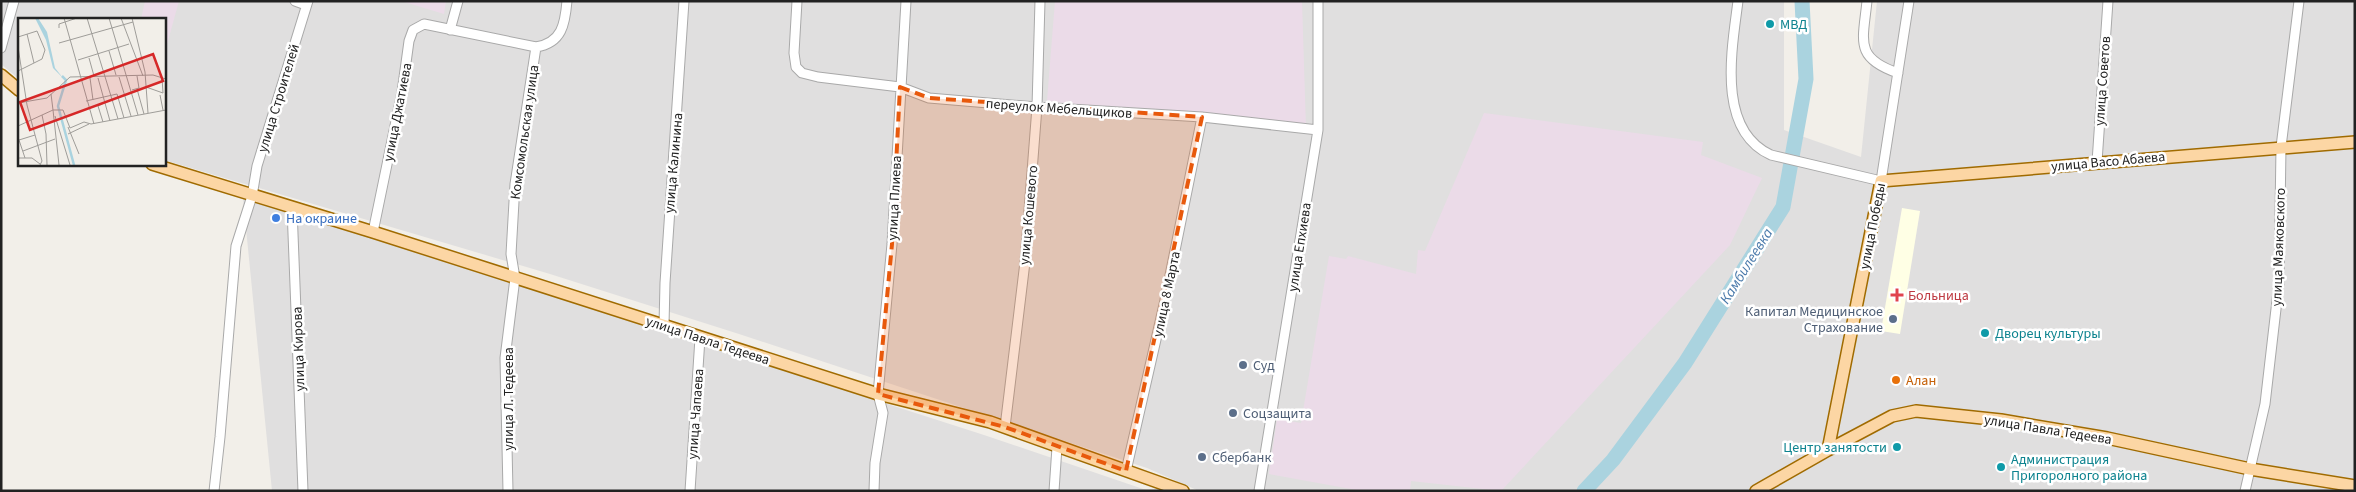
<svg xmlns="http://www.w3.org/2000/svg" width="2356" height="492" viewBox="0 0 2356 492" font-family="'Source Sans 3',sans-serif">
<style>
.residential{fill:#e0dfdf}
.industrial{fill:#ebdbe8}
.education{fill:#ffffe5}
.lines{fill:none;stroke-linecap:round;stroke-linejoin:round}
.river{stroke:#aad3df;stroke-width:15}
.minor-casing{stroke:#a9a9a9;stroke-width:11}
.major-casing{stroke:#a06b00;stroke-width:14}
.minor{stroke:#fff;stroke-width:9}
.major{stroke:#fcd6a4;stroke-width:11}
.marked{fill:#e8590c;fill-opacity:0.2;stroke:#e8590c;stroke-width:4;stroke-dasharray:10 6;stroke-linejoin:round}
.culture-dot{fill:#0f9aa8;stroke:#fff;stroke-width:2}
.shop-dot{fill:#3f7fe0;stroke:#fff;stroke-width:2}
.health-dot{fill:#e0444e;stroke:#fff;stroke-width:2}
.service-dot{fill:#5c6f8a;stroke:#fff;stroke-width:2}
.food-dot{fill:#e8710a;stroke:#fff;stroke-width:2}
.labels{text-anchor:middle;stroke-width:5;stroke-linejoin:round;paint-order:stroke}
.culture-label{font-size:14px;fill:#0d838f;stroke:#fff;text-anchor:start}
.street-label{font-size:14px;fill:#222;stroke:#fff}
.shop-label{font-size:14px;fill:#366cbe;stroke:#fff;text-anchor:start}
.health-label{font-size:14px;fill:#be3a42;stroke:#fff;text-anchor:start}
.service-label{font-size:14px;fill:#4e5e75;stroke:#fff;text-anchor:start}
.food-label{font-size:14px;fill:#c56008;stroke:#fff;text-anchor:start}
.water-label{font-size:15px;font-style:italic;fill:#4a7aab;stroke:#fff}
.inset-river{fill:none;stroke:#aad3df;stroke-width:2.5}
.inset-road{fill:none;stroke:#9f9d99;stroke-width:1}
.view{fill:#d62828;fill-opacity:0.15;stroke:#d62828;stroke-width:2.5}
.inset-edge{fill:none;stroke:#222;stroke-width:2.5}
</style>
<rect width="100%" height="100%" fill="#f2efe9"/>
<path class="residential" d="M1 1H1784V130L1861 157 1877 1H2355V491H1199L1147 468 739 334 550 274 164 160V19H19V79L1 64Z
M243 198 484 272 564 300 984 435 1149 491H272Z"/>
<path class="industrial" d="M145 1H179L166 48 164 47V19H141Z
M401 1H446L444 14Z
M1055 1H1302L1306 129 1047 101Z
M1484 113 1703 142 1701 155 1762 178 1730 245 1501 491 1411 481 1410 491H1362L1269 474 1277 419 1301 423 1329 256 1346 259 1348 256 1416 274 1418 250 1425 251Z"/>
<path class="education" d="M1902 208 1920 211 1900 334 1881 331Z"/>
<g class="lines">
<path class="river" d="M1584 491 1613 460 1685 363 1783 207 1806 79 1802 1"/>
<g class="minor-casing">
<path id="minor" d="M295 1 306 5
M797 1 794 53 796 67 802 73 818 77 900 87 929 98 1037 107 1202 117 1318 130
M1738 1C1732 49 1716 130 1771 155L1881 181 1909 1
M1867 1C1863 41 1854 58 1898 73
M450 30 458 1
M1 48 14 1
M2097 162 2108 1
M292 208 303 491
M373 232 402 92 409 41 413 30 424 24 536 47
M664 325 665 283 684 1
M1005 427 1025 262 1037 107 1040 1
M1126 471 1165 300 1202 117
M214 491 220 437 236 246 252 196 257 166 308 1
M508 491 505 358 515 278 511 254 515 184 536 47C562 43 565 24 567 1
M690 491 700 338
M874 491 875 463 883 413 878 394 892 244 906 1
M1054 491 1057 447
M1259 491 1318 130V1
M2245 491 2265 404 2279 283 2281 147 2299 1"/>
</g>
<g class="major-casing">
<path id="major" d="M1 75 19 90
M152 164 373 232 878 394 990 422 1183 491
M1828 450 1881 181 2355 142
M1756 491 1828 450 1892 416 1916 411 2001 420 2107 438 2250 469 2355 486"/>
</g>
<use href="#minor" class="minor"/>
<use href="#major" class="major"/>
</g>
<path class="marked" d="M900 87 929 98 1202 117 1126 471 1005 427 878 394 892 244Z"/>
<g class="culture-dot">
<circle cx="1770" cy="24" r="5"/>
<circle cx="1985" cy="333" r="5"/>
<circle cx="1897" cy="447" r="5"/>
<circle cx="2001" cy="467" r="5"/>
</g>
<circle class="shop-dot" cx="276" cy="218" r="5"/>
<path class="health-dot" d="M1894.5 287.5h5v5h5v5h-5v5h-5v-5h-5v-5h5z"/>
<g class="service-dot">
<circle cx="1893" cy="319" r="5"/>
<circle cx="1243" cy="365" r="5"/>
<circle cx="1233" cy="413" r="5"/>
<circle cx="1202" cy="457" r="5"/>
</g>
<circle class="food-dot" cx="1896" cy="380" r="5"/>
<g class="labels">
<g class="culture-label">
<text x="1780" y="29">МВД</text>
<text x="1995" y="338">Дворец культуры</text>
<text x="1887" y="452" text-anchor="end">Центр занятости</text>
<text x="2011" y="464">Администрация<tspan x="2011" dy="16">Пригоролного района</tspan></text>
</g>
<g class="street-label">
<text transform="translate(2102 81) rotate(-86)" y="5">улица Советов</text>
<text transform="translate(278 98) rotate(-73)" y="5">улица Строителей</text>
<text transform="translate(1059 108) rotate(4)" y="5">переулок Мебельщиков</text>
<text transform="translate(397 112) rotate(-79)" y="5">улица Джатиева</text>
<text transform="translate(524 132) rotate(-82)" y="5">Комсомольская улица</text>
<text transform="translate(2108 161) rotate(-5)" y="5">улица Васо Абаева</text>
<text transform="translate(673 163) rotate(-85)" y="5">улица Калинина</text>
<text transform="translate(894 198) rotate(-87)" y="5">улица Плиева</text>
<text transform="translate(1028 215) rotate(-85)" y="5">улица Кошевого</text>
<text transform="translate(1872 226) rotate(-79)" y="5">улица Победы</text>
<text transform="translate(1299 247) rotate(-81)" y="5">улица Епхиева</text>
<text transform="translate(2278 247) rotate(-88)" y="5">улица Маяковского</text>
<text transform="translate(1166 294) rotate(-78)" y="5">улица 8 Марта</text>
<text transform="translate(708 340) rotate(18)" y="5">улица Павла Тедеева</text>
<text transform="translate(298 349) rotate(-92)" y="5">улица Кирова</text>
<text transform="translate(508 399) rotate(-90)" y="5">улица Л. Тедеева</text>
<text transform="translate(695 414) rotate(-86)" y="5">улица Чапаева</text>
<text transform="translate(2048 429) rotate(9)" y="5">улица Павла Тедеева</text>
</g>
<g class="shop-label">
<text x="286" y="223">На окраине</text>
</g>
<g class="health-label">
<text x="1908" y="300">Больница</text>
</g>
<g class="service-label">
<text x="1883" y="316" text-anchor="end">Капитал Медицинское<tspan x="1883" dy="16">Страхование</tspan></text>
<text x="1253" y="370">Суд</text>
<text x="1243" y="418">Соцзащита</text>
<text x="1212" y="462">Сбербанк</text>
</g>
<g class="food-label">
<text x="1906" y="385">Алан</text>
</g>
<g class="water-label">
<text transform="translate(1746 266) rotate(-58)" y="5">Камбилеевка</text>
</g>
</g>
<g transform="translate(18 18)">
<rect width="148" height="148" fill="#f2efe9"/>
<path d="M17 0H20L29 14 37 50 45 60 35 50 28 22Z" fill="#aad3df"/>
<path class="inset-river" d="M44 58 48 62 40 88 56 147"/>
<path class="inset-road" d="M46 0 76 106M69 0 100 101M91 0 120 97M103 0 125 58M114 0 127 54 130 95M41 10V6L59 0M9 16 16 45M0 19 19 13 27 32 24 41 0 53M41 25 115 4M0 29 9 87 24 143 22 147M91 33 98 57M71 40 76 58M60 42 111 26M101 59 113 98M72 60 75 82M80 60 92 103M128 69 145 75 144 60M119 71 126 96M114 72 121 70 119 58M142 77 145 92M68 83 99 76 106 100M0 85 29 80 52 59 135 57 148 61M24 97 28 116 29 147M37 98 52 147M85 104 80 88 86 85M0 108 35 92 33 76M50 109 61 136M50 116 71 106M0 119 7 140M1 122 17 117M5 133 37 121M0 140H14L22 146M41 147 35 92H45L52 110 66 104 73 106 148 92"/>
<path class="view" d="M135 36 145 63 12 112 2 84Z"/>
<rect width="148" height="148" class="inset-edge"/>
</g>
<rect width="2356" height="492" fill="none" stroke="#222222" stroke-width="5"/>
</svg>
